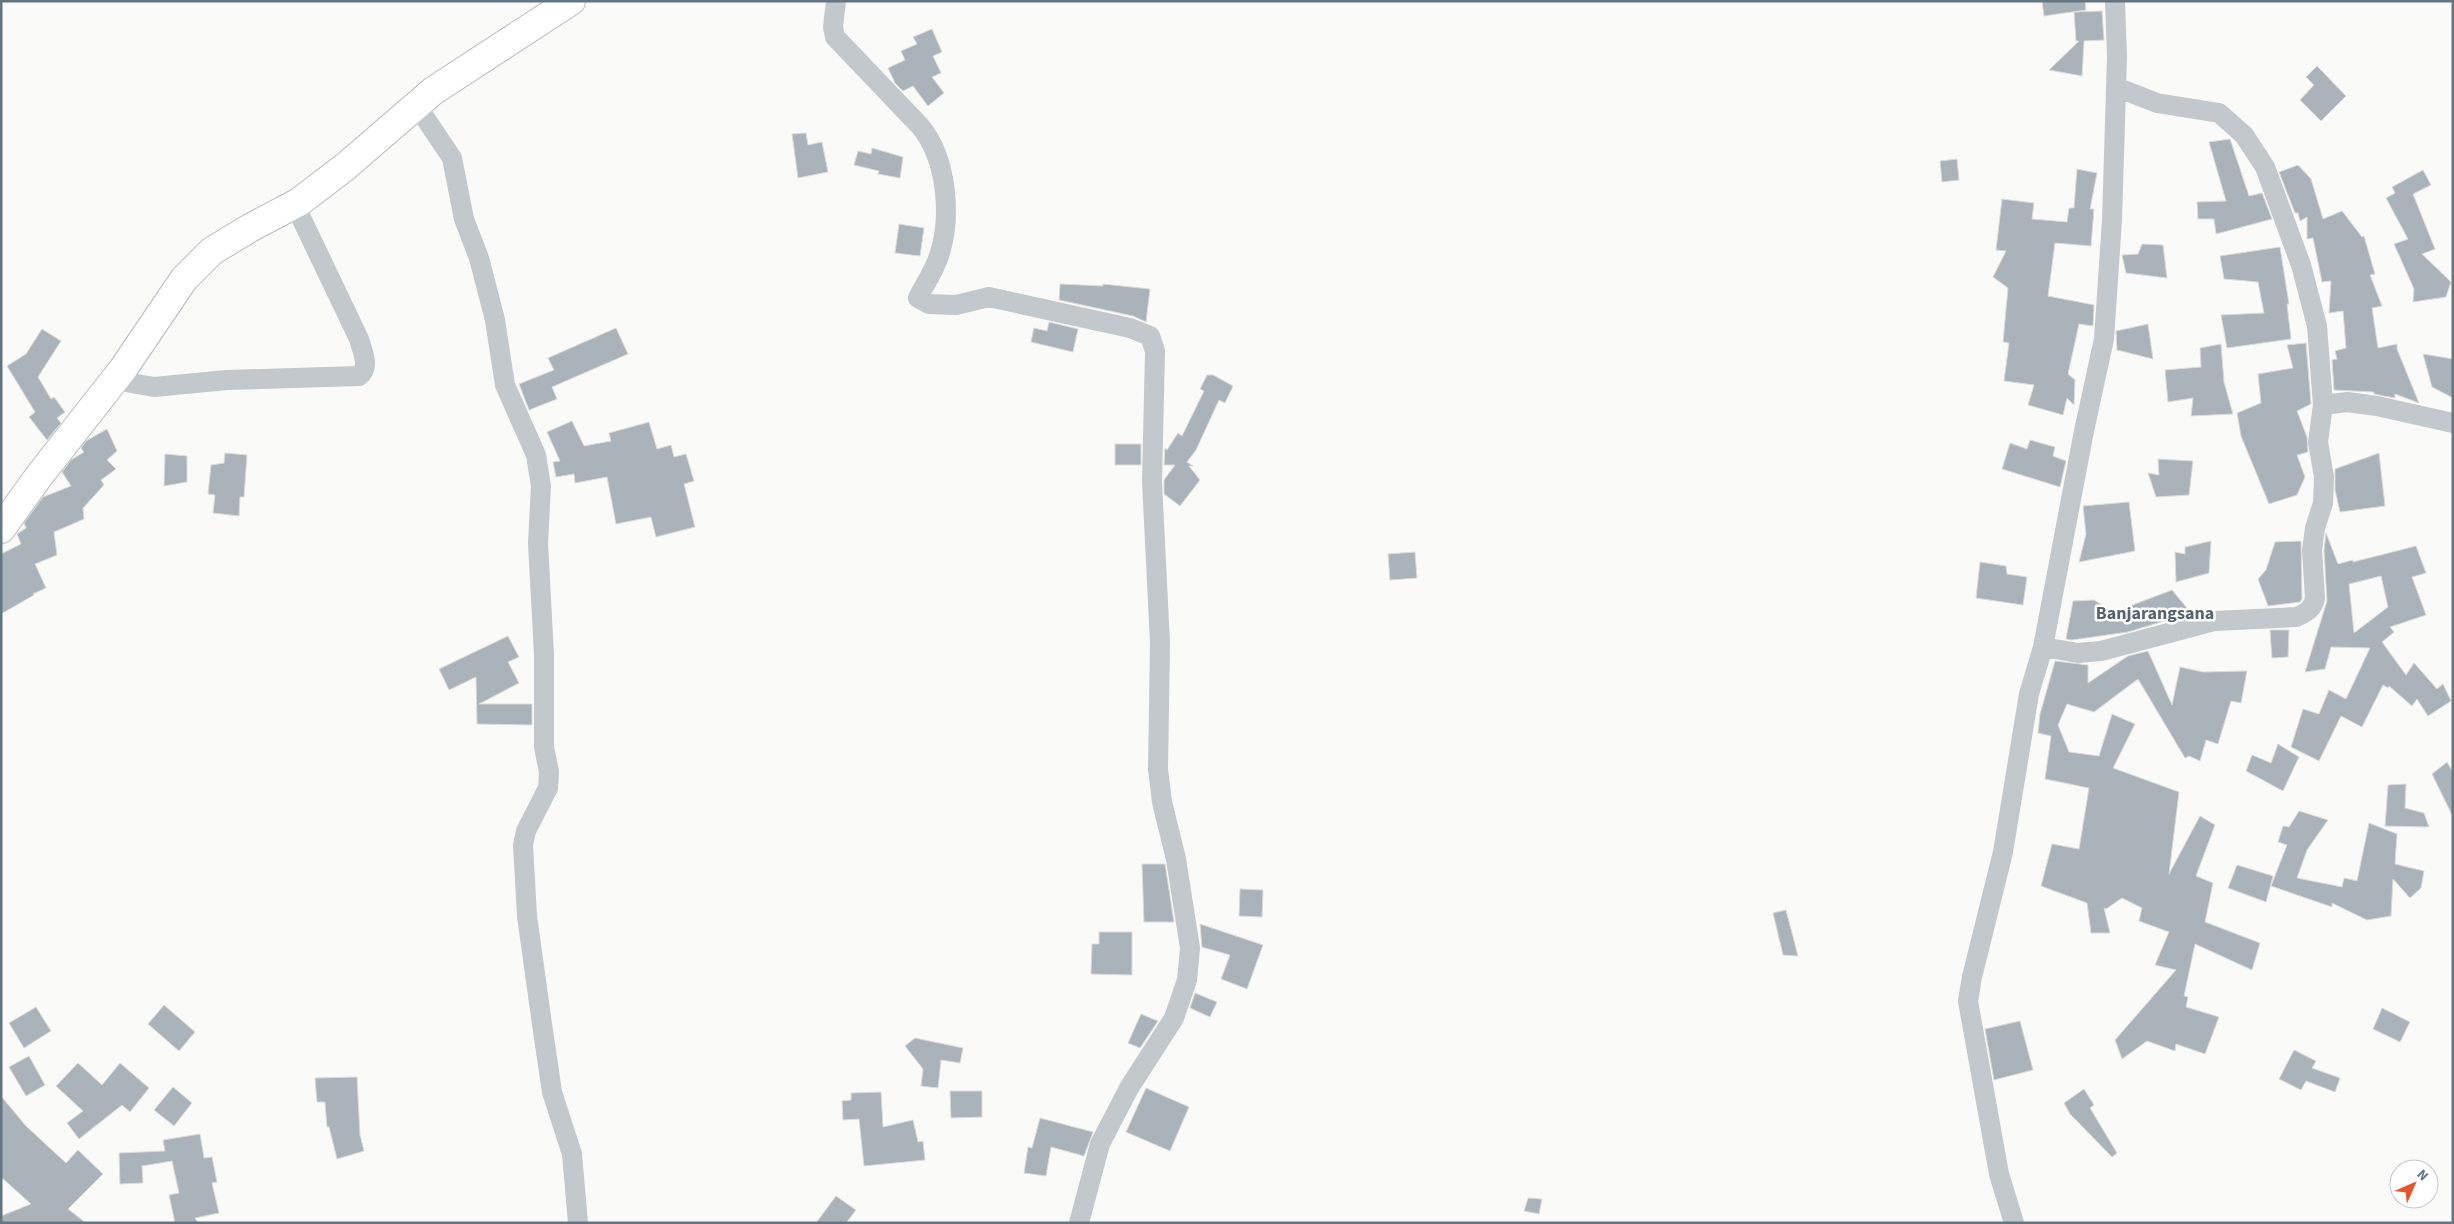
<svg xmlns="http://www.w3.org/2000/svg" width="2454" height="1224" viewBox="0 0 2454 1224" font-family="'Source Sans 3',sans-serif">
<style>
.building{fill:#aab3b9;stroke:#dcdcda;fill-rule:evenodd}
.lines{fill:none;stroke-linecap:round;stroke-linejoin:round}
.secondary-casing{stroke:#b3babf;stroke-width:30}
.street{stroke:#c3c8cc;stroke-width:20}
.secondary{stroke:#fff;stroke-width:28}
.labels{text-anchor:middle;stroke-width:5;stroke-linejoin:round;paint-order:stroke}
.quarter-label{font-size:18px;font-weight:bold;fill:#57646e;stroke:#fff}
</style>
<rect width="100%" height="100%" fill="#fafaf8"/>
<path class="building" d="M2042 1H2085L2086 10 2044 16Z
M2102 11 2104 40 2084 41 2082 76 2049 70 2079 41H2076L2074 12Z
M932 29 942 52 933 56 941 73 932 77 944 93 928 106 913 86 903 91 895 83 888 68 905 60 901 51 917 44 913 37Z
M2317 66 2346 96 2321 121 2300 100 2314 85 2306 77Z
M806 133 808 145 822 142 828 172 798 178 792 134Z
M2230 139 2249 196 2262 193 2272 219 2216 234 2214 219H2198L2197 202 2226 201 2209 142Z
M872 148 903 157 900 178 878 174 879 171 854 165 858 151 871 154Z
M1957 159 1959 180 1942 182 1940 161Z
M2298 165 2311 179 2323 219 2342 211 2362 237 2364 236 2375 274 2370 275 2382 306 2372 308 2378 348 2397 344V349L2419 403 2395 394V398L2374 394V392L2334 390 2332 360 2337 359 2335 351 2346 348 2343 311 2329 313 2331 281 2322 282 2313 238 2307 239V217L2300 221 2298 213H2295L2279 172Z
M2077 169 2097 173 2090 209H2094L2091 246 2055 243 2048 296 2094 305 2093 326 2079 324 2068 374 2075 380 2074 405 2067 398 2063 415 2028 405 2034 385 2004 381 2009 343 2003 342 2008 288 1993 277 2006 251 1996 250 2002 199 2034 203 2032 219 2067 222 2069 208H2074Z
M2423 170 2431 185 2413 194 2435 249 2422 254 2451 282 2446 297 2413 302 2414 289 2394 244 2408 239 2386 198 2395 193 2392 187Z
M899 224 924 228 920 256 895 253Z
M2142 244 2163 245 2167 278 2126 273 2122 255 2138 254Z
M2280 247 2289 304H2287L2291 339 2227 348 2221 315 2264 313 2258 282 2224 279 2220 256Z
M1060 284 1103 286V284L1150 289 1146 322 1133 316 1059 300Z
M1049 322 1078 329 1073 352 1031 342 1034 328 1047 331Z
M2148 324 2153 359 2117 350 2116 331Z
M616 328 628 354 552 387 557 399 529 410 519 384 554 370 548 358Z
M42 329 61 341 38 377 51 399 54 397 65 412 57 418 61 423 47 440 29 417 35 412 7 366 26 354Z
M2306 343 2311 404 2297 411 2307 437 2308 452 2297 455 2305 477 2297 495 2269 504 2241 436 2237 413 2261 403 2258 374 2293 368 2287 345Z
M2221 344 2224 382 2233 414 2191 416 2193 398 2168 402 2165 370 2201 367 2200 348Z
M2423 354 2453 359V398L2432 387Z
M1207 375H1213L1233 386 1225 403 1219 400 1196 450 1187 462 1193 466H1189L1200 480 1180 506 1164 494V480L1175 465H1164L1165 448 1167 450 1178 433 1182 436 1204 391 1200 389Z
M572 421 584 446 611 441 609 433 649 422 657 449 671 445 674 457 686 454 694 481 684 484 695 527 656 537 651 517 616 524 607 477 575 483 574 474 556 477 553 462 560 461 547 432Z
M107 429 117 451 107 460 116 469 101 480 104 485 83 508 84 519 54 532 57 555 35 564 46 588 33 594 34 595 1 614V554L21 544 17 534 26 528 24 523 43 497 71 486 62 472 71 460 84 452 81 448 86 441Z
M2030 440 2055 447 2053 456 2066 461 2060 487 2002 469 2010 443 2027 449Z
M1115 444H1141V465H1115Z
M225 453 247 455 244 497H240L239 516 213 513 215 495 208 494 211 465 224 463Z
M2379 453 2385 506 2340 512 2335 490V469Z
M165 454 187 456V482L164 486Z
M2158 459 2193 461 2189 495 2156 497 2148 473 2159 475Z
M2129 502 2135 551 2079 562 2086 534 2083 506Z
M2326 533 2338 564 2353 560V562L2416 546 2426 573 2412 577 2426 615 2390 627 2394 632 2382 642 2406 675 2414 663 2437 689 2443 684 2451 701 2428 716 2417 699 2412 706 2389 686 2388 688 2383 685 2362 727 2341 716 2319 761 2291 747 2303 709 2319 714 2329 690 2346 699 2370 648 2331 647 2325 669 2305 672 2327 601 2324 550ZM2381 576 2388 607 2354 633 2349 584Z
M2211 541 2209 573 2176 582 2175 552 2185 554V547Z
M2301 541 2302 599 2300 602 2268 606 2258 579 2266 570 2275 542Z
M1415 552 1417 578 1390 580 1388 554Z
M1980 562 2006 566 2007 574 2027 577 2023 605 1976 598Z
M2172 590 2191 613 2128 632 2072 640 2066 639 2073 601 2094 600 2114 612Z
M2270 630H2289L2288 657 2272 658Z
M508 636 519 657 508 662 519 683 479 704H532V725L477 724 476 677 449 690 439 669Z
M2148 651 2172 705 2180 667 2203 672 2247 671 2241 703 2231 701 2218 744 2206 740 2200 761 2189 756 2185 758 2138 679 2094 712 2067 704 2058 725 2069 752 2099 756 2112 714 2135 724 2113 768 2179 792 2169 874 2200 816 2215 825 2196 876 2213 883 2205 922 2260 943 2252 970 2195 944 2184 996 2188 997 2186 1007 2219 1017 2205 1054 2176 1044 2175 1051 2147 1041 2122 1059 2115 1040 2176 970 2155 965 2169 932 2139 921 2142 908 2122 898 2106 909 2104 908 2110 933H2091L2087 903 2041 886 2052 844 2079 849 2089 788 2045 779 2051 736 2038 733 2040 714 2055 661 2088 665V683L2128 656Z
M2278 744 2299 757 2283 791 2246 771 2252 755 2271 763Z
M2447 762 2453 772V817L2432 774Z
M2406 784 2405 808 2424 813 2429 827 2385 826 2388 785Z
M2299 811 2328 820 2307 850 2297 878 2342 887 2344 878 2357 881 2369 823 2397 834 2395 864 2424 871 2421 888 2410 898 2393 879 2391 916 2367 920 2332 903V907L2271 886 2287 845 2278 842 2283 826 2289 827Z
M1142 864H1165L1174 922H1144Z
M2237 865 2273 876 2266 902 2228 888Z
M1240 889 1263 890 1262 917 1239 916Z
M1786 910 1798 956 1783 955 1773 913Z
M1200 924 1263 945 1247 989 1221 979 1230 955 1202 947Z
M1099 932H1132V975L1091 974 1092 944H1099Z
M1195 993 1217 1002 1210 1017 1190 1008Z
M164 1005 195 1032 179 1051 148 1024Z
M36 1007 51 1031 24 1048 9 1023Z
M2382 1008 2410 1022 2400 1042 2373 1029Z
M1141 1014 1158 1021 1140 1048 1128 1043Z
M2020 1021 2033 1070 1994 1080 1985 1029Z
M915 1038 963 1048 960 1063 941 1060 938 1088 921 1086 923 1069 905 1046Z
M2294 1050 2316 1061 2312 1068 2340 1078 2335 1092 2306 1081 2301 1090 2279 1079Z
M29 1056 45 1085 26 1096 9 1067Z
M78 1063 102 1085 120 1063 149 1088 130 1112 122 1105 79 1139 67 1123 83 1111 56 1086Z
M357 1077 360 1135 364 1151 337 1159 329 1127H327L325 1102H317L315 1078Z
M173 1087 192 1103 174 1126 154 1110Z
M1146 1088 1189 1107 1170 1151 1126 1132Z
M2084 1089 2094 1105 2090 1108 2117 1153 2112 1157 2070 1114 2064 1103Z
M950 1091H982V1117L951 1118Z
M881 1092 883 1127 913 1120 918 1142 923 1141 925 1160 864 1166 859 1119 843 1120 842 1101 851 1100V1093Z
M1 1096 26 1126 66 1163 78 1150 103 1174 68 1209 86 1223H1V1216L31 1204 1 1177Z
M1040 1118 1093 1132 1084 1156 1051 1147 1046 1176 1024 1173 1028 1147 1032 1148Z
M200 1134 204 1158 212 1157 217 1182 212 1183 219 1213 195 1218 198 1223H175L169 1195 179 1193 172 1161 142 1166 143 1183 120 1184 119 1153 165 1151 163 1140Z
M836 1196 856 1210 846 1223H816Z
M1528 1198 1542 1199 1539 1214 1524 1211Z"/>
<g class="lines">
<g class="secondary-casing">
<path id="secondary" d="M1 529 39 476 123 369 184 279 212 251 250 228 299 202 345 167 433 91 571 1"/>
</g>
<path class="street" d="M836 1 833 27 835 37 920 126C947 158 952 217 939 256 934 271 925 284 918 298L929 304 956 305 989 297 1130 328 1150 336 1155 351 1152 482 1160 643 1158 769 1162 802 1176 859 1190 948 1187 980 1174 1018 1129 1088 1100 1144 1079 1223
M2116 87 2157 103 2219 113 2244 135 2265 167 2301 265 2317 326 2323 405
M417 106 452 158 464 219 479 258 495 320 505 385 536 455 541 486 538 543 544 655V747L549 772 548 788 526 831 523 845 527 916 542 1024 552 1092 572 1154 578 1223
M114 380 154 387 227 380 359 376C371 367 362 351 359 339L295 205
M2043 647 2078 653 2101 651 2214 621 2296 617C2306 613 2313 609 2315 598L2312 550 2315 528 2323 503 2324 477 2318 442 2323 405 2347 402 2377 406 2453 423
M2014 1223 1999 1174 1968 1001 1972 977 2003 852 2029 694 2043 647 2084 431 2104 339 2112 220 2117 57 2115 1"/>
<use href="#secondary" class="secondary"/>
</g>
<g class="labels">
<g class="quarter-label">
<text x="2155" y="619">Banjarangsana</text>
</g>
</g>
<rect width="2454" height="1224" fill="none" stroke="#657683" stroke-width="5"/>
<g transform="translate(2414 1184) rotate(45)"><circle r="24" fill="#ffffff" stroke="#c1c8cd"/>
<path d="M0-4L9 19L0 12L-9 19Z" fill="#e4572e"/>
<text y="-8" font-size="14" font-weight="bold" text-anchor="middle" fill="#657683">N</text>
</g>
</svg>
